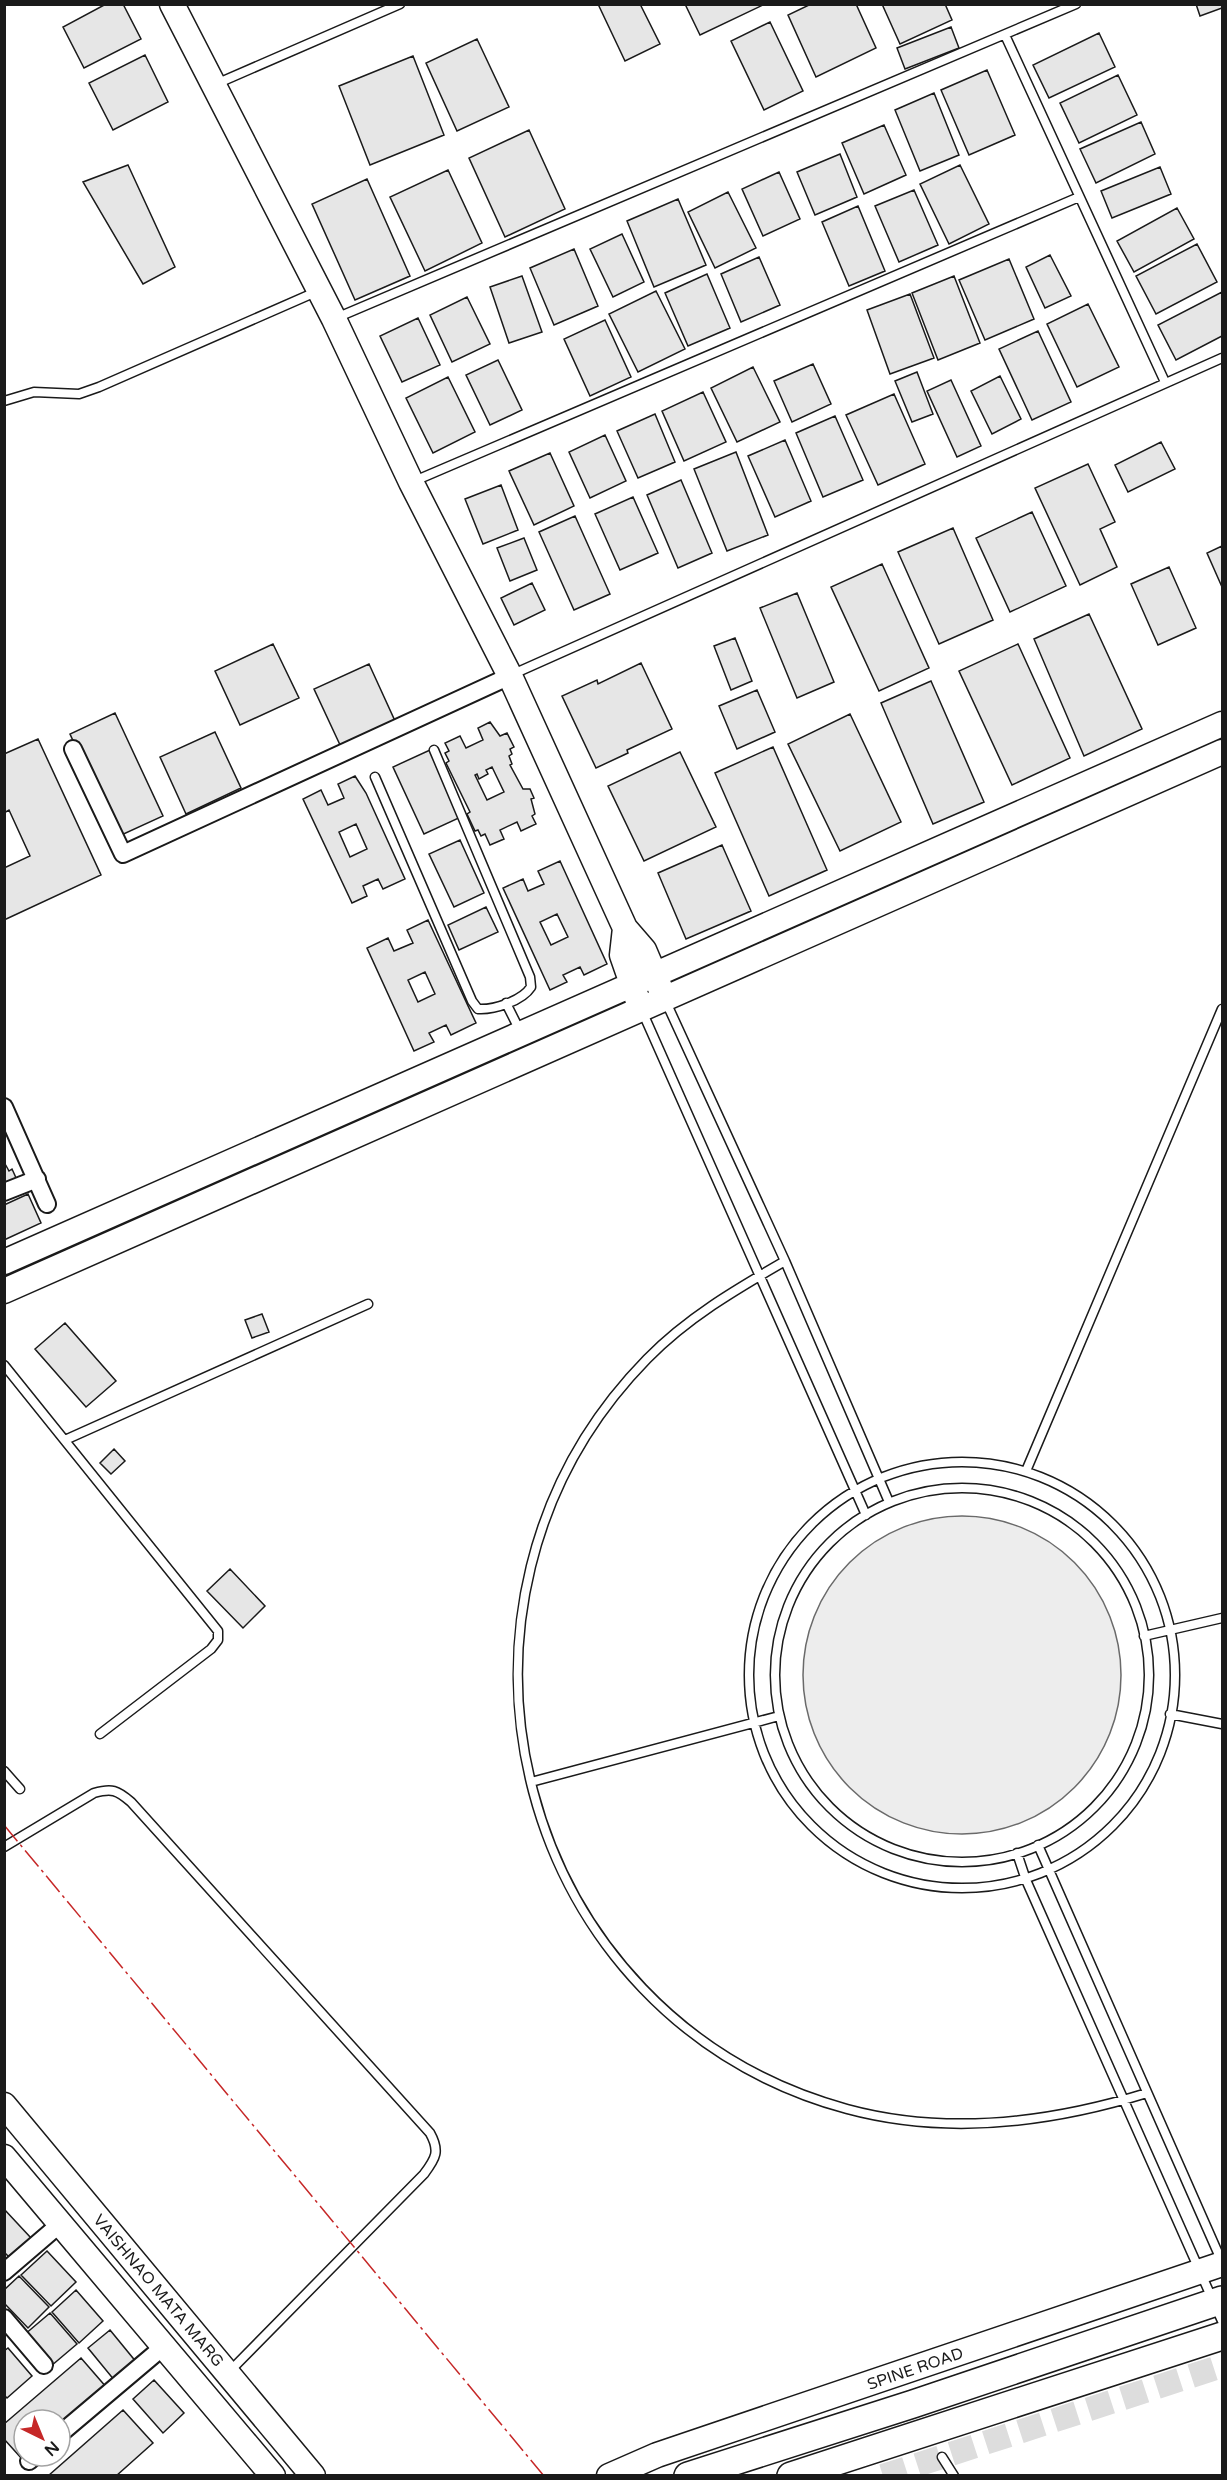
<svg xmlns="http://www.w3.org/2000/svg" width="1227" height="2480" viewBox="0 0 1227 2480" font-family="'Varela Round',sans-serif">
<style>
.built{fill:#ededed;stroke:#6a6a6a;stroke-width:1.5}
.building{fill:#e6e6e6;stroke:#1a1a1a;stroke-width:1.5;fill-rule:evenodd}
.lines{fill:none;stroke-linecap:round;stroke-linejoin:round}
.secondary-tunnel{stroke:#ddd;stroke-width:24;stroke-dasharray:24 12;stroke-linecap:butt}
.lane-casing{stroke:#1a1a1a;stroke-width:11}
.street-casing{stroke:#1a1a1a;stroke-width:20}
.secondary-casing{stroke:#1a1a1a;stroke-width:27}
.primary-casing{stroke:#1a1a1a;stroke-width:30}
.lane{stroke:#fff;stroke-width:8}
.street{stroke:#fff;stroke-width:16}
.secondary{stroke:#fff;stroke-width:24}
.primary{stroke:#fff;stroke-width:27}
.power{stroke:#c62828;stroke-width:1.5;stroke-dasharray:21 4.5 3 4.5;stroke-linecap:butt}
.labels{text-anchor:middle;stroke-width:4.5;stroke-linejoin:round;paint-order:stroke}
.street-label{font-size:16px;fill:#1a1a1a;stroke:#fff}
</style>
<rect width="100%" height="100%" fill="#fff"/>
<path class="built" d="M803 1675a159 159 0 1 1 318 0a159 159 0 1 1-318 0Z"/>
<path class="building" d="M106 4H123L141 39 84 68 63 27Z
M598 4H640L660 44 625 61Z
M685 4H765L700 35Z
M811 4H856L876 48 816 77 788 15Z
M882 4H945L952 20 900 44Z
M1196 4H1222V8L1200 16Z
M770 22 803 91 764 110 731 41Z
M951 27 959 48 905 69 897 48Z
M1099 33 1115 67 1049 98 1033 65Z
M477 39 509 107 457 131 426 63Z
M145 55 168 102 113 130 89 83Z
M413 56 444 135 370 165 339 86Z
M987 70 1015 135 969 155 941 90Z
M1118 75 1137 115 1079 143 1060 103Z
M934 93 959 155 920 171 895 110Z
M1141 122 1155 154 1096 183 1080 149Z
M884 125 906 175 864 194 842 143Z
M529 130 565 209 505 237 469 158Z
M840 154 857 197 815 215 797 172Z
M128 165 175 267 143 284 83 182Z
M960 165 989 224 949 244 920 184Z
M1160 167 1171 194 1112 218 1101 191Z
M448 170 482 243 425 271 390 197Z
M779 172 800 219 763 236 742 189Z
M367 179 410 276 355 300 312 204Z
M914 190 938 245 899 262 875 206Z
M728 192 756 248 715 268 688 212Z
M678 199 706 265 654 287 627 221Z
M858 206 885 271 849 286 822 222Z
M1177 208 1194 239 1134 272 1117 241Z
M622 234 644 282 613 297 590 249Z
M1197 244 1217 282 1156 314 1136 276Z
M574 249 598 306 554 325 530 268Z
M1050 255 1071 296 1045 308 1026 267Z
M759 257 780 305 741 322 721 274Z
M1009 259 1034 319 985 340 959 280Z
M707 274 730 328 688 346 665 293Z
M522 276 542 332 509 343 490 287Z
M954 276 980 343 938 360 912 293Z
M656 291 685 349 638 372 609 314Z
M1222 292V336L1176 360 1158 325Z
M910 294 934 358 890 374 867 310Z
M467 297 490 344 452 362 430 315Z
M1088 304 1119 367 1077 387 1047 324Z
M418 318 440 365 402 382 380 336Z
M605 320 631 377 590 396 564 339Z
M1038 331 1071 402 1032 420 999 349Z
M498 360 522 410 490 425 466 375Z
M813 364 831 404 792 422 774 381Z
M753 367 780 422 737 442 711 388Z
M917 372 933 414 912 422 895 381Z
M1000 376 1021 419 992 434 971 391Z
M448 377 475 432 433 453 406 398Z
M951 380 981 446 957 457 927 391Z
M703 392 726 442 684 461 662 411Z
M894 394 925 464 878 485 846 415Z
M655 414 675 462 638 478 617 431Z
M835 416 863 480 823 497 796 433Z
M605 435 626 481 590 498 569 452Z
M785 440 811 501 775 517 748 456Z
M1161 442 1175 469 1128 492 1115 465Z
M736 452 768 535 727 551 694 469Z
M550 453 574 506 534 525 509 471Z
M1088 464 1115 522 1100 529 1117 567 1080 585 1035 488Z
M681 480 712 553 678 568 647 495Z
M501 485 518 530 483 544 465 499Z
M633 497 658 553 620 570 595 514Z
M1032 512 1066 586 1010 612 976 538Z
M575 516 610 594 574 610 539 532Z
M953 528 993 620 939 644 898 552Z
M524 538 537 570 510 581 497 548Z
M1222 546V587L1207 553Z
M882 564 929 668 879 691 831 587Z
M1169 567 1196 628 1158 645 1131 584Z
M532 583 545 610 514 625 501 598Z
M797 593 834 682 797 698 760 608Z
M1089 614 1142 729 1084 756 1034 639Z
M735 638 752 681 731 690 714 646Z
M273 644 299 698 240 725 215 671Z
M1018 644 1070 758 1012 785 959 671Z
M641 663 672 729 627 750 628 753 596 768 562 696 597 680 598 684Z
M369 664 395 721 341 747 314 689Z
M931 681 984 802 933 824 881 703Z
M757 690 775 732 737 749 719 706Z
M115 713 163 816 117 837 70 734Z
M850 714 901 822 840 851 788 744Z
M490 722 500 736 507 733 514 747 510 749 512 754 509 756 512 764 510 765 523 789H530L534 798 531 799 535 814 532 816 536 824 521 831 517 822 500 830 504 839 490 845 485 834 481 836 478 830 475 831 467 814 470 812 446 763 449 761 445 753 449 751 445 743 460 736 466 748 483 740 478 728ZM492 767 504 792 487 800 475 775 477 774 479 779 488 774 486 770Z
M215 732 241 788 186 814 160 757Z
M38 739 101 875 4 920V868L30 856 9 810 4 813V754Z
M773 747 827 870 769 896 715 773Z
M430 750 461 817 424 834 393 767Z
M680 752 716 827 644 861 608 786Z
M355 776 366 793 405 879 383 889 378 879 363 886 367 896 352 903 303 799 321 790 328 805 344 798 338 784ZM356 824 367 849 350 857 339 832Z
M460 840 484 893 454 907 429 854Z
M722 845 751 911 686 939 658 873Z
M560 861 607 964 584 975 580 967 563 975 567 982 550 990 503 888 523 879 528 891 544 884 538 871ZM557 914 568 937 551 945 540 922Z
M486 907 498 932 459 950 448 925Z
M428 920 476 1023 451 1035 446 1025 429 1033 434 1042 414 1051 367 948 388 938 394 951 413 943 407 930ZM425 972 435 994 418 1002 408 980Z
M4 1162 9 1171 12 1169 17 1180 4 1183Z
M28 1194 41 1223 4 1240V1205Z
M262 1314 269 1332 252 1338 245 1320Z
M65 1323 116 1381 86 1407 35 1349Z
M114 1449 125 1461 111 1474 100 1463Z
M230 1569 265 1606 243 1628 207 1591Z
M4 2209 31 2238 9 2257 4 2252Z
M47 2251 76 2282 51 2306 21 2275Z
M19 2276 49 2307 28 2328 4 2303V2290Z
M76 2290 103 2321 79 2343 52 2312Z
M50 2313 77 2344 51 2366 24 2335Z
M110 2330 137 2363 115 2381 88 2348Z
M8 2348 32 2376 7 2398 4 2395V2351Z
M81 2358 107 2388 60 2429V2420H24L23 2460 4 2439V2424Z
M154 2380 184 2413 163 2433 133 2399Z
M123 2410 153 2443 116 2476H48Z"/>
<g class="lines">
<path class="secondary-tunnel" d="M883 2476 1222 2366"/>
<g class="lane-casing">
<path id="lane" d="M1005 35 1165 382
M216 84 400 4
M336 318 1076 4
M4 401 34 392 79 394 99 387 318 291
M412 482 1079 197
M511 675 1222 358
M375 777 472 1001 478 1009C494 1010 522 1001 531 987L530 977 434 750
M666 1002 785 1261 889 1502
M506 1003 520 1031
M642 1011 866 1515
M785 1261C735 1290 687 1318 647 1359 408 1603 516 2019 847 2109 947 2136 1050 2123 1147 2093
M4 1365 218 1631V1640L211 1649 100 1734
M65 1440 368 1304
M749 1675a213 213 0 1 1 426 0a213 213 0 1 1-426 0Z
M1026 1471 1222 1009
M775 1675a187 187 0 1 1 374 0a187 187 0 1 1-374 0Z
M1144 1636 1222 1618
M1170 1714 1222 1724
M4 1771 20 1789
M531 1782 779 1716
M1038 1845 1222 2262
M4 1847 94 1793C112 1788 117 1790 131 1802L430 2133C440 2151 436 2158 424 2174L229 2372
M1017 1853 1026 1880 1222 2321
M942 2457 954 2476"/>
</g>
<g class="street-casing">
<path id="street" d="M73 749 123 854 510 676
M4 1107 47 1204
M4 1192 37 1179
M4 2272 60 2224
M4 2318 44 2365
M60 2434 163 2347
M29 2461 35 2456"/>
</g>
<g class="secondary-casing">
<path id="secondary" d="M172 4 334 319 411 482 510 676 625 928 644 950 661 990
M625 928 622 955 637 998
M4 1262 1222 724
M4 1291 1222 752
M4 2105 313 2476
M4 2157 273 2476
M609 2476 657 2455 1222 2264"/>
</g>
<g class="primary-casing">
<path id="primary" d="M688 2476 913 2404 1222 2300
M791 2476 1222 2336"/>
</g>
<use href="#lane" class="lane"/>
<use href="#street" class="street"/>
<use href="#secondary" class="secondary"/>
<use href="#primary" class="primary"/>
<path class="power" d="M4 1825 544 2476"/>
</g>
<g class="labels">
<g class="street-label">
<text transform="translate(159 2290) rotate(50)" y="6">VAISHNAO MATA MARG</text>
<text transform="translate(915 2368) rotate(-19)" y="6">SPINE ROAD</text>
</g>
</g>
<rect width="1227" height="2480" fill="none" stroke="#1a1a1a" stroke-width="12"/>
<g transform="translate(42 2438) rotate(137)"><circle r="28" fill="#ffffff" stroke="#a3a3a3" stroke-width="1.5"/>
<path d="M0-4.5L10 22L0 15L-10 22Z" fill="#c62828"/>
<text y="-9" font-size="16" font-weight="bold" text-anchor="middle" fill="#1a1a1a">N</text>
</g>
</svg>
